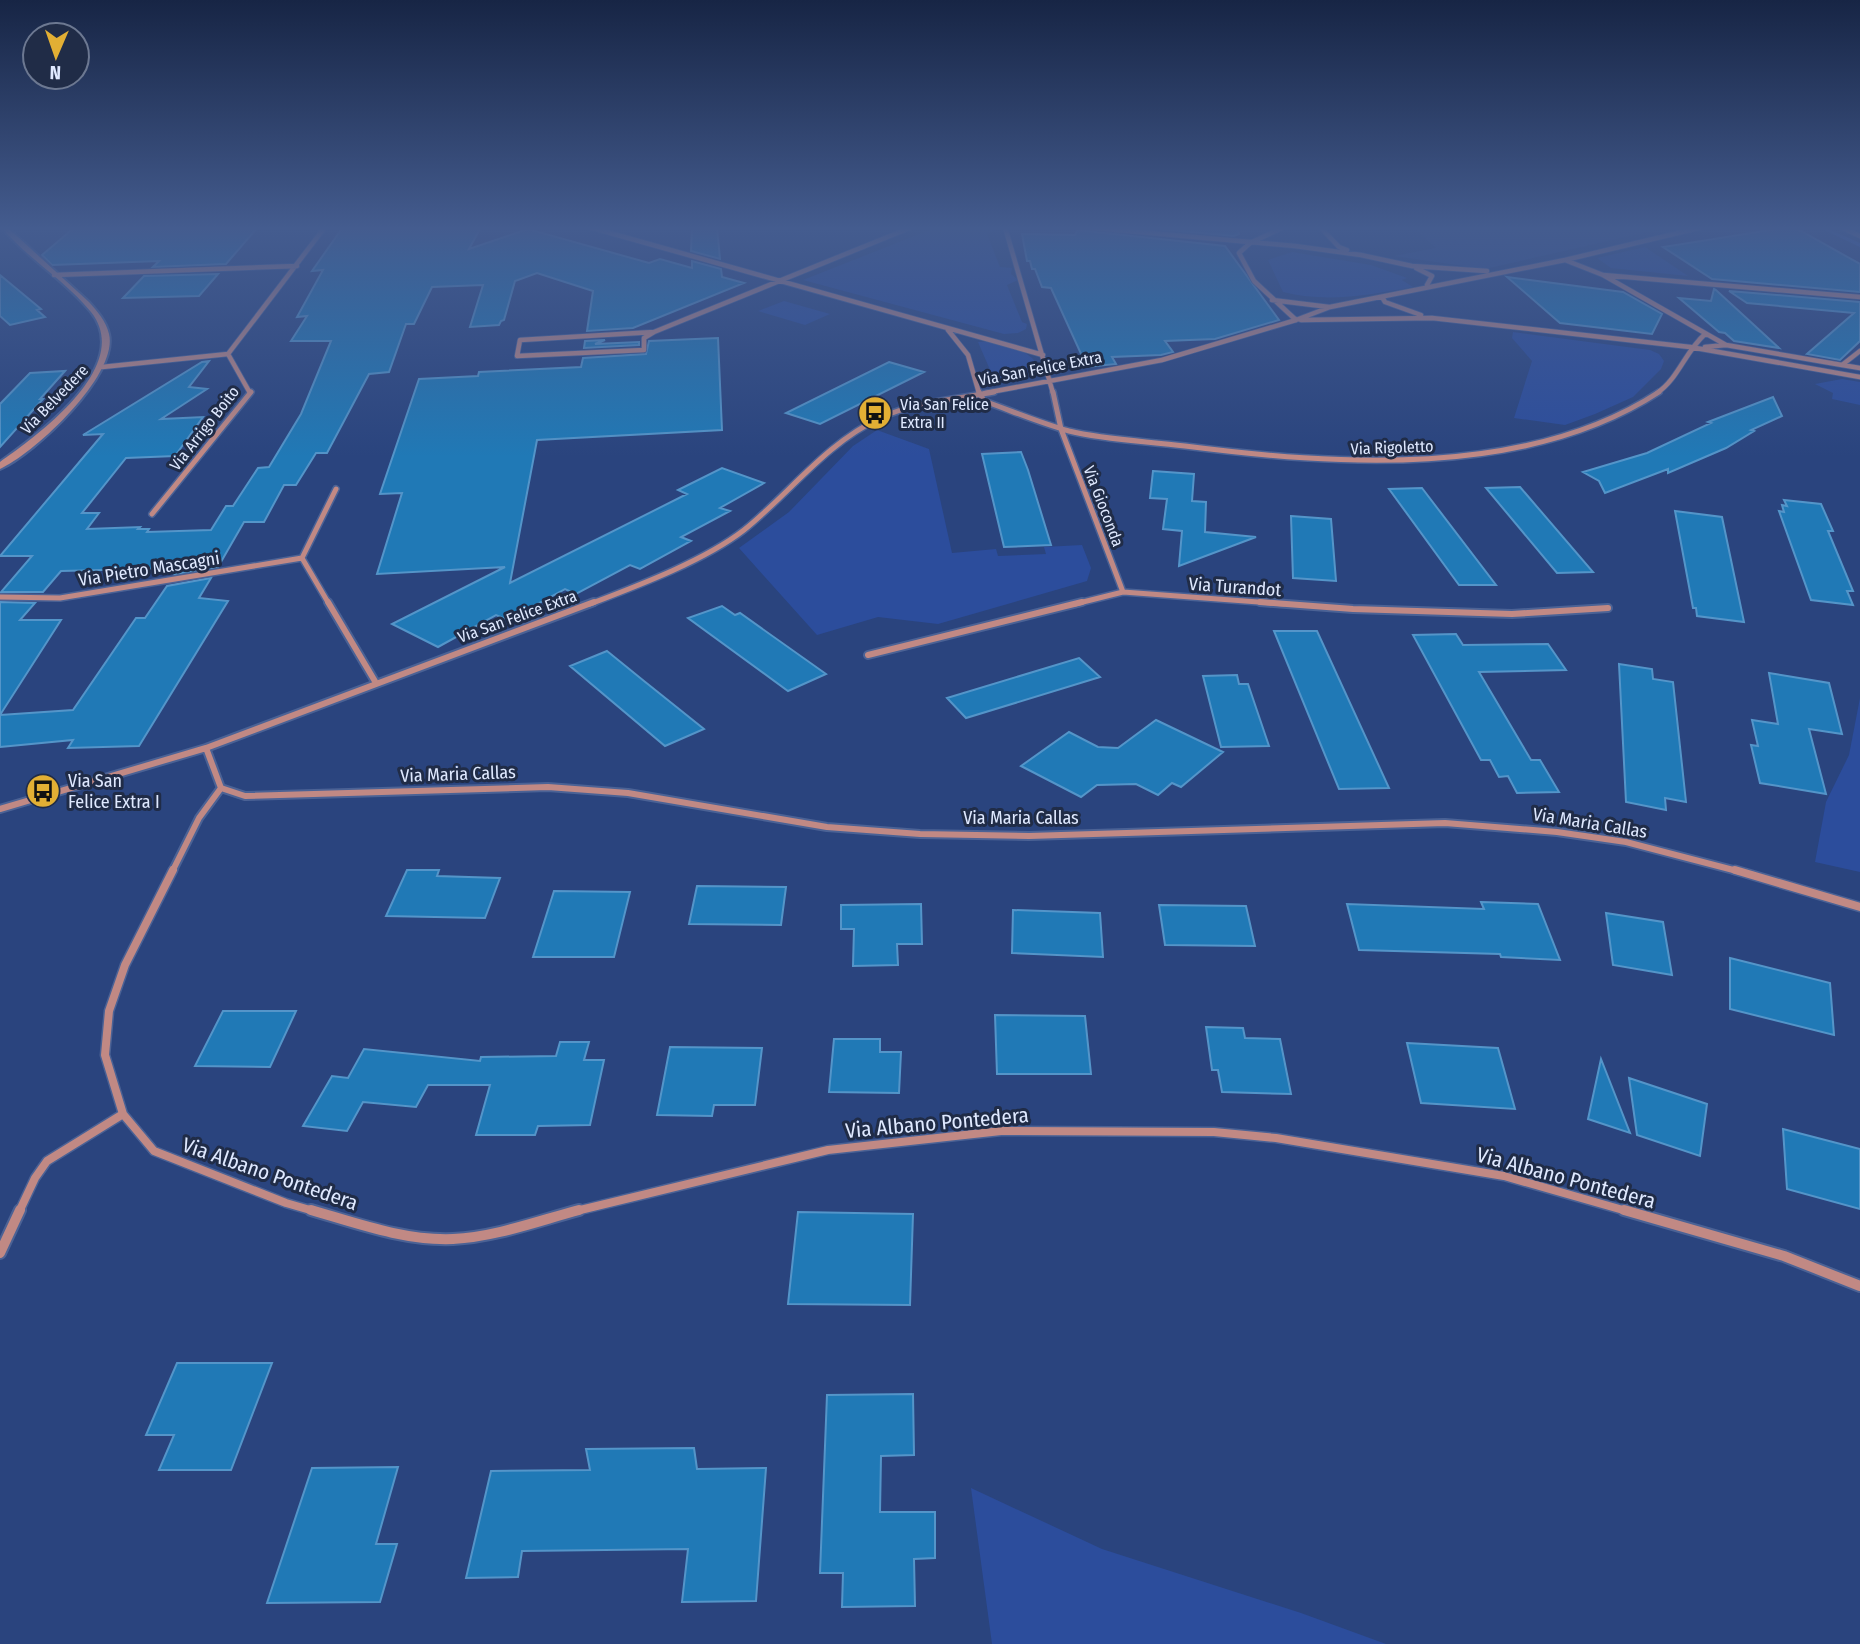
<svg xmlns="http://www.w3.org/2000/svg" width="1860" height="1644" viewBox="0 0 1860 1644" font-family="'Fira Sans Condensed',sans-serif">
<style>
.built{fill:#314d8e}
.green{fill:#2c4d9c}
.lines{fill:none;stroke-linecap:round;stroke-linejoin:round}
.stream{fill:#3a61c0;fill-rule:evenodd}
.building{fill:#2079b6;stroke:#5495c9;stroke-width:2}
.minor-far4-casing{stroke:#4b6295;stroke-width:6}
.minor-far3-casing{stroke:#4b6295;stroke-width:8}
.minor-far2-casing{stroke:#4b6295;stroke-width:10}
.minor-far1-casing{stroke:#4b6295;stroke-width:11}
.minor-casing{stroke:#4b6295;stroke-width:14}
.tertiary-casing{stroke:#4b6295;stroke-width:4}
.minor-far4{stroke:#c18984;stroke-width:4.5}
.minor-far3{stroke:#c18984;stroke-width:5}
.minor-far2{stroke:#c18984;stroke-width:6}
.minor-far1{stroke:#c18984;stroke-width:8}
.minor{stroke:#c18984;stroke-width:10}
.tertiary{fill:#c18984;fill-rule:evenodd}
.labels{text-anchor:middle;stroke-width:6;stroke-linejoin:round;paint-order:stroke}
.far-street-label{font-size:16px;fill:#dfe9ff;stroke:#202c47}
.far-poi-label{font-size:16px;fill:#dfe9ff;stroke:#202c47;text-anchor:start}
.street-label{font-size:18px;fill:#dfe9ff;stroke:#202c47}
.poi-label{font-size:18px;fill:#dfe9ff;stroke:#202c47;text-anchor:start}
.near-street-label{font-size:21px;fill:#dfe9ff;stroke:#202c47}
</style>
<rect width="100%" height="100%" fill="#2a447e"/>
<path class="built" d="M1413 227H1669L1485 269 1394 256 1436 248Z"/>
<path class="green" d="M992 227 993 231 987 234 1000 267 1012 268 1011 274 1018 280 1007 285 1022 322 1027 324 1026 329 1018 333 1004 334 803 280 932 229Z
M1645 247 1688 276 1611 268 1597 258Z
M1292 252 1371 265 1407 278 1402 280 1413 287C1369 295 1327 303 1283 292L1268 260Z
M784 301 830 314 805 325 758 311Z
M1513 332 1650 350 1659 354 1664 361 1661 369 1633 397 1595 414 1565 425 1514 418 1532 361 1512 338Z
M978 342C992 340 1021 348 1032 358 1036 362 1037 367 1039 373L994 379Z
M1842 379 1860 382V405L1832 399 1833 393 1815 384Z
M877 430 929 449 952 553 996 549 998 556 1046 554 1044 547 1082 545 1091 568 1087 581 938 624 878 617 817 635 739 548 789 512 853 446Z
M1860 698V872L1815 862 1826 802 1849 755Z
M971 1488 1102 1549 1301 1613 1386 1644H992Z"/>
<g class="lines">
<path class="stream" d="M1818 227H1824L1860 243V247Z"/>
</g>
<path class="building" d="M75 227H258L226 264 153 267 159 261 52 265 42 255Z
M343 227H481L469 249 528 229 649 263 660 259 692 268V261L721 269 722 277 744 283 633 328 587 331 593 291 537 273 515 281 504 320 501 321 499 325 470 327 483 285 432 287 414 324H406L389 372 369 374 327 453H316L296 485H284L264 522H244L218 567 175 574 180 568 61 571 43 592H1L32 556H0L103 434 83 435 202 362 209 361 189 387 207 389 161 419 203 417 175 456 126 458 82 513H99L87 529 140 527 138 529H149L147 532 211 530 226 506H233L258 468 269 467 301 414 331 341H291L307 316 297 317 323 270 312 271Z
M692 227H717L720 259 691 251Z
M1136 227H1238L1239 234 1234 236Z
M1789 227 1801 231 1860 264V292L1712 279 1663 247Z
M1077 230 1225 246 1279 320 1215 339 1165 341 1173 352 1161 355 1112 357 1116 364 1087 367 1051 288 1042 287 1035 269H1032L1030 261H1027L1022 234 1075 235Z
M218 274 199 296 123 298 144 276Z
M0 275 41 309 37 310 45 317 10 325 0 316Z
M1507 277 1623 292 1662 314 1652 334 1560 323Z
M1714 289 1716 290 1779 348 1734 341 1725 333 1719 332 1679 298 1711 301Z
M1729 291 1860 302V341L1840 360 1807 354 1854 313 1747 303Z
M718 338 722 430 537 440 510 583 687 494 678 490 722 468 764 483 720 508 730 511 681 537 691 541 640 569 630 565 576 594 565 589 508 620 496 615 438 647 392 624 505 567 377 574 402 493 380 494 419 379 478 376 479 372 581 367 583 358 646 354 649 341Z
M605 340 595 344 639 342V345L584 348 585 341Z
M889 362 924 372 820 424 786 413Z
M65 371 40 399H43L0 447V404L30 373Z
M1773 397 1782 416 1751 430 1754 431 1726 448 1668 473V469L1605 493 1599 481 1583 472 1647 453 1711 423 1708 422Z
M1021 452 1028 470 1051 545 1004 547 982 454Z
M1153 471 1194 474 1192 501 1206 502 1205 532 1256 537 1179 566 1182 531 1163 529 1167 499 1150 498Z
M1520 487 1593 572 1557 573 1486 488Z
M1422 488 1496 585H1459L1389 489Z
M1784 500 1821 504 1833 531H1828L1853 591H1847L1853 605 1811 600 1779 511 1784 512 1782 505 1787 506Z
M1675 511 1722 517 1744 622 1697 616 1696 608H1693Z
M1291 516 1331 519 1336 581 1293 578Z
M211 578 199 598 228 601 139 746 68 748 73 740 0 747V602L35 603 20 620H61L0 715 73 710 136 618H145L167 586Z
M722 606 735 615 740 613 826 674 788 691 688 618Z
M1274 631H1317L1389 788 1339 789Z
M1456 634 1463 645 1548 644 1566 670 1479 672 1531 760H1540L1559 792 1517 793 1508 776 1499 777 1490 760H1481L1413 635Z
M607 651 644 681 704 729 665 746 570 666Z
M1079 658 1100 677 966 718 947 698Z
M1619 664 1652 669 1653 679 1673 682 1686 802 1665 798 1666 810 1626 802Z
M1769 673 1829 683 1842 734 1809 729 1826 794 1760 783 1751 745 1758 746 1752 720 1778 724Z
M1237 675 1239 684H1248L1269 746 1221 747 1203 676Z
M1156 720 1223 752 1181 787 1172 783 1158 795 1136 784 1097 785 1081 797 1021 766 1069 732 1098 747 1118 748Z
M407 870H439L437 876 500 878 485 918 386 916Z
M697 886 786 887 781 925 689 924Z
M554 891 630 892 614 957H533Z
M1481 902 1538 904 1560 960 1501 957 1500 954 1359 950 1347 904 1484 909Z
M921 904 922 944H897L898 965 853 966 854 929H841V905Z
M1159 905 1246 906 1255 946 1165 945Z
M1013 910 1100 913 1103 957 1012 953Z
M1606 913 1663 922 1672 975 1613 965Z
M1730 958 1830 983 1834 1035 1730 1009Z
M223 1011H296L270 1067 195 1066Z
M995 1015 1085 1016 1091 1074H997Z
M1206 1027 1243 1028 1245 1038 1280 1039 1291 1094 1222 1092 1218 1070H1212Z
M834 1039H880V1052H901L899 1093 829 1092Z
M560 1042H589L584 1060H604L590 1125 538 1126 535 1135H476L490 1085H428L416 1107 363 1102 347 1131 303 1126 332 1076 348 1078 364 1049 480 1061 481 1057 556 1056Z
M1407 1043 1498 1048 1515 1109 1421 1103Z
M670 1047 762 1048 755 1105H714L712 1116 657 1115Z
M1601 1059 1630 1133 1588 1119Z
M1629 1078 1707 1104 1700 1156 1637 1135Z
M1783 1129 1860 1149V1209L1787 1189Z
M798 1212 913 1214 910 1305 788 1304Z
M177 1363H272L231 1470H159L174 1435H146Z
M913 1394 914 1455 881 1456 880 1512H935V1558L914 1559 915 1606 842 1607 843 1573H820L827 1395Z
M694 1448 697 1469 766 1468 756 1601 682 1602 688 1549 522 1551 518 1577 466 1578 491 1471 590 1470 586 1449Z
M398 1467 376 1544H397L380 1602 267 1603 312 1468Z"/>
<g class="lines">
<g class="minor-far4-casing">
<path id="minor-far4" d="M589 227 1043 355
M1005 227 1053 393
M1084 227 1295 246 1361 255 1412 266 1487 271
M1284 227 1250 243 1239 253 1254 281 1296 320
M1320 227 1339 247 1347 250
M1840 227 1860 236
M1565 260 1603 275 1726 345
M1416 268 1432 276 1427 285
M54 275 297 266
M1603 275 1860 297
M1382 297 1385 302 1421 315
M1272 300 1329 307
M1301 320 1432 318 1690 347 1860 377
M948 330 968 355 979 393
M654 332 644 338V350L517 356 520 340Z
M654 332 912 227
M1705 347 1726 345 1842 365
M1860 351 1842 365 1860 368
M228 354 250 393
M102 367 228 354 325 227
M985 393 1162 360 1296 320 1330 307 1565 260 1703 227
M1657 393C1678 379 1685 352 1705 334"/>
</g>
<g class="minor-far3-casing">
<path id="minor-far3" d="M979 392 984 401C1012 411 1040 423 1069 431 1106 440 1146 441 1185 446 1335 465 1526 479 1659 392
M1053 392 1061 429 1123 592
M152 514 251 392
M302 558 336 489
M0 597 60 598 302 558 329 604
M590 604C637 586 704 561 744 530 790 493 825 444 880 418 914 402 957 399 994 392
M1075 604 1123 592 1284 604"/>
</g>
<g class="minor-far2-casing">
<path id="minor-far2" d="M328 602 376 683
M1260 602 1353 609 1512 614 1608 608
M868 655 1082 602
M206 748 221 788 245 796 548 787 628 793 827 827 920 834 1029 836 1445 823 1557 832 1626 842 1741 872
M0 809 206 748 594 602
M172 872 199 818 221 788"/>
</g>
<g class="minor-far1-casing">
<path id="minor-far1" d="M173 870 125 965 109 1011 105 1055 123 1114 154 1151 286 1203 317 1212
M1735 870 1860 907
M19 1212 35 1178 47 1161 123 1114
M572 1212 828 1150 1001 1131 1214 1132 1276 1138 1504 1176 1630 1212"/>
</g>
<g class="minor-casing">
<path id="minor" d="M311 1210C356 1223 405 1241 453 1239 495 1237 538 1221 579 1210
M1624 1210 1784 1256 1860 1286
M0 1253 20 1210"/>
</g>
<g class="tertiary-casing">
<path id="tertiary" d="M1 227H7L89 302C97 311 106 321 109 334 119 375 34 454 0 469V462C38 435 134 366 91 312 65 280 28 259 1 227Z"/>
</g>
<use href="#minor-far4" class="minor-far4"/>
<use href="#minor-far3" class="minor-far3"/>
<use href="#minor-far2" class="minor-far2"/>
<use href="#minor-far1" class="minor-far1"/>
<use href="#minor" class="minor"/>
<use href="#tertiary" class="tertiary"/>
</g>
<linearGradient id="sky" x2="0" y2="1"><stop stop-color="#172545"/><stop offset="0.5" stop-color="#445c8f"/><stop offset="1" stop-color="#445c8f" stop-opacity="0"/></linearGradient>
<rect width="1860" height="457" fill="url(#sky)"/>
<defs>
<g id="bus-disc" transform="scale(1.75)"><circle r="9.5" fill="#e2af34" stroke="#202c47"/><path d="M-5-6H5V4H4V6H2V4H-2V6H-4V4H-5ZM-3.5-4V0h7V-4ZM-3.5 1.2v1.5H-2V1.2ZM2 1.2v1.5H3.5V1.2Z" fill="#111"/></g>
</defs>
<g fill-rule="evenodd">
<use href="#bus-disc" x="875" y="413"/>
<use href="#bus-disc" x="43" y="791"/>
</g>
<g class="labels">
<g class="far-street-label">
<text transform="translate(1040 368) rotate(-11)" y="6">Via San Felice Extra</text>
<text transform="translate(54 399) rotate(-46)" y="6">Via Belvedere</text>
<text transform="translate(204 428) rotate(-52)" y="6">Via Arrigo Boito</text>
<text transform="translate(1392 447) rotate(-2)" y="6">Via Rigoletto</text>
<text transform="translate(1104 506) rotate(69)" y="6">Via Gioconda</text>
<text transform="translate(517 616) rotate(-20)" y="6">Via San Felice Extra</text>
</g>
<g class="far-poi-label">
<text x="900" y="410">Via San Felice<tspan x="900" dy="18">Extra II</tspan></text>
</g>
<g class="street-label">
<text transform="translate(149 569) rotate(-9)" y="6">Via Pietro Mascagni</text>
<text transform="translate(1235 587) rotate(4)" y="6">Via Turandot</text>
<text transform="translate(458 774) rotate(-2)" y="6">Via Maria Callas</text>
<text x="1021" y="824">Via Maria Callas</text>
<text transform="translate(1590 823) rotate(9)" y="6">Via Maria Callas</text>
</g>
<g class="poi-label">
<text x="68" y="787">Via San<tspan x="68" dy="21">Felice Extra I</tspan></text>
</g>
<g class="near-street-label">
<text transform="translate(937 1123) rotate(-5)" y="7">Via Albano Pontedera</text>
<text transform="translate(270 1174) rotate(19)" y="7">Via Albano Pontedera</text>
<text transform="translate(1566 1178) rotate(15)" y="7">Via Albano Pontedera</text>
</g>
</g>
<g transform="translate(56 56) rotate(182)"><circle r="33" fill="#202c47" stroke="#6c7891" stroke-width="2"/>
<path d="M0-5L12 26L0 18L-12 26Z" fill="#e2af34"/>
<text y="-10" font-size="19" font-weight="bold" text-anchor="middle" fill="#dfe9ff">N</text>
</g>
</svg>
